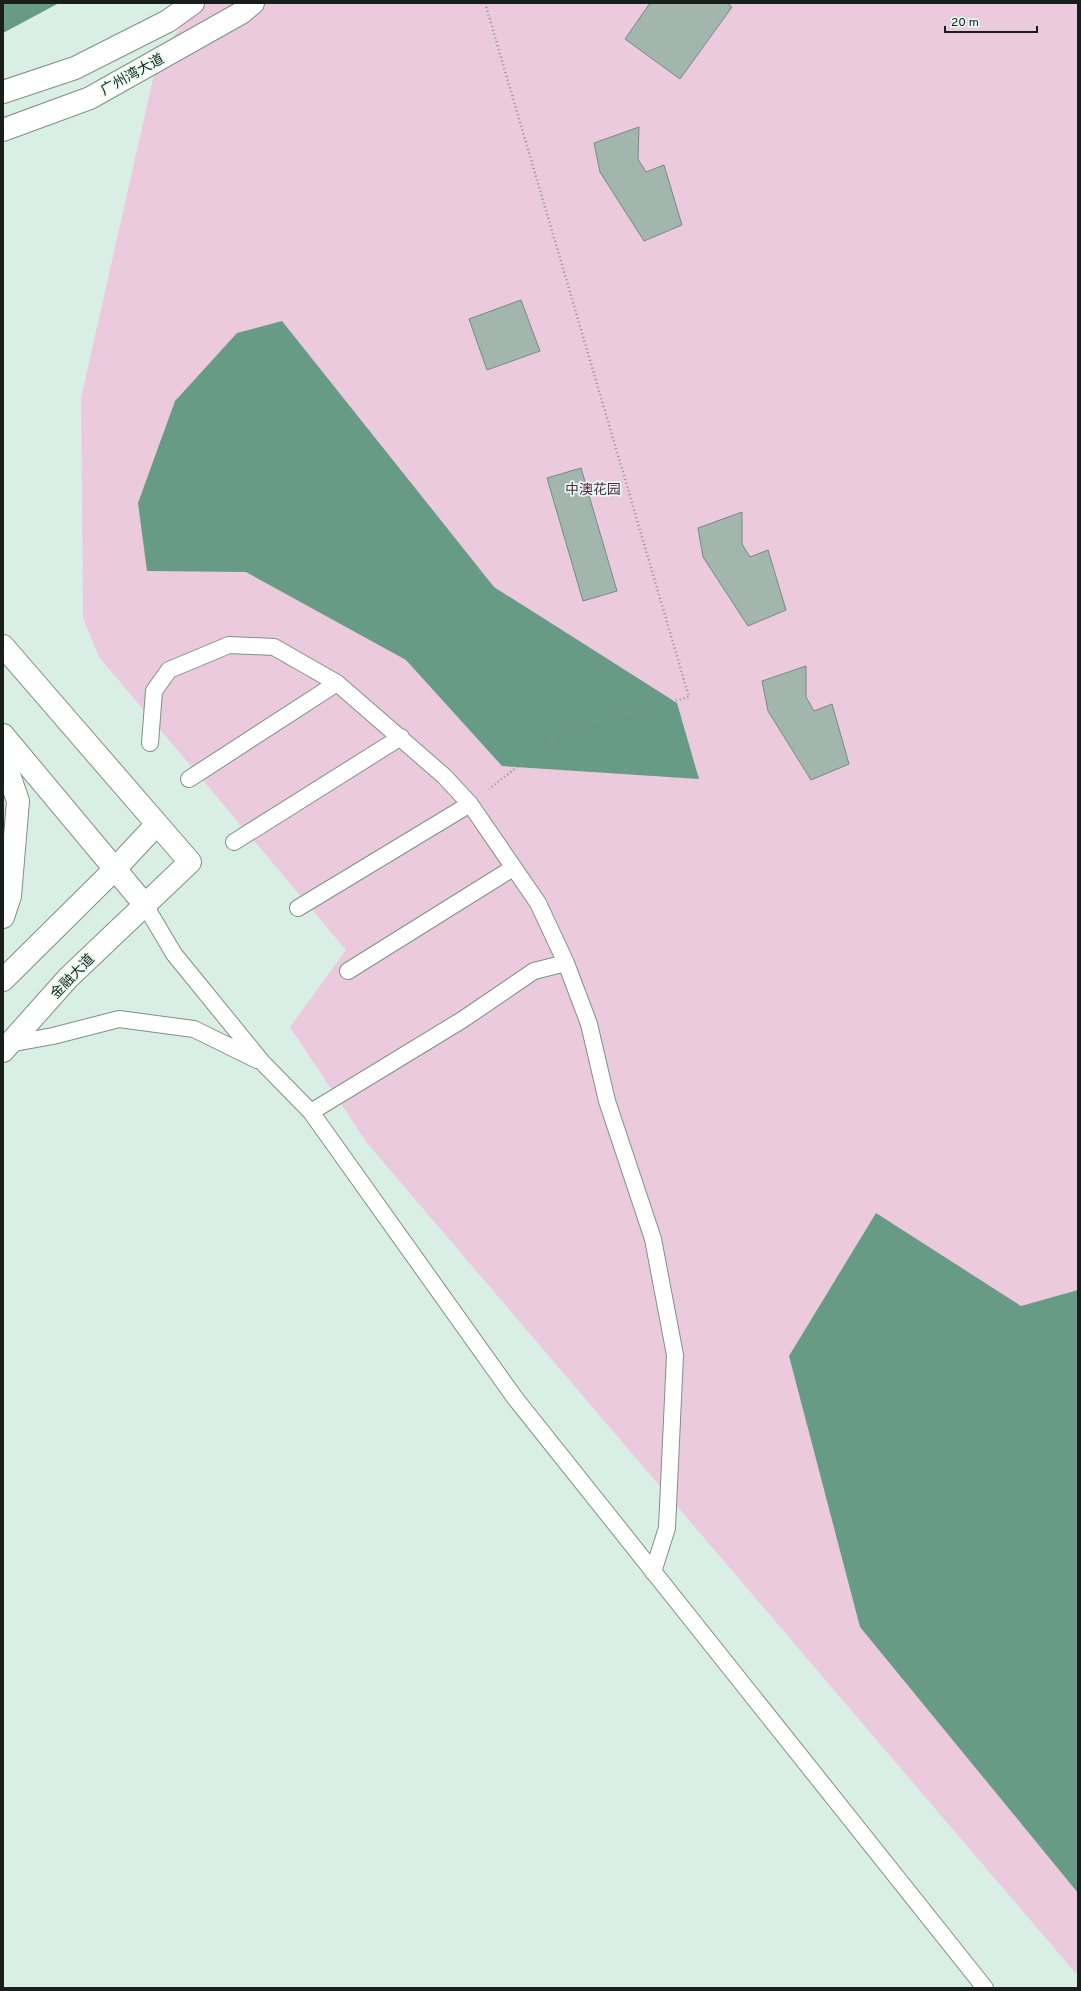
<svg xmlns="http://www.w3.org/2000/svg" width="1081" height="1991" viewBox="0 0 1081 1991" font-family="Overpass,'Noto Sans SC',sans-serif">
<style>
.green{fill:#eccadd}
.water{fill:#679b86}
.building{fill:#a2b6ad;stroke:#768a81}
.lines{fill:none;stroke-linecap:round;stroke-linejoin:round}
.lane-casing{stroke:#7e9189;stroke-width:18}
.street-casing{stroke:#7e9189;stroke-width:24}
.secondary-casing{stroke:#7e9189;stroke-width:24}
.path{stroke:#86958f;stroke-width:2.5;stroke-dasharray:1 3;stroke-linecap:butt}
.lane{stroke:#fff;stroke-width:16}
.street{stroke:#fff;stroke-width:22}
.secondary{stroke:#fff;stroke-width:22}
.labels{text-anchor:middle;stroke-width:3.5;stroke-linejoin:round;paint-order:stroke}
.street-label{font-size:14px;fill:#171e1b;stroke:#e6fcf2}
.park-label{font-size:14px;fill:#5d2448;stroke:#e6fcf2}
</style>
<rect width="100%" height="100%" fill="#d9eee5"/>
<path class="green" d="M194 3H1078V1976L367 1143 290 1027 346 950 99 657 83 618 81 398 156 66Z"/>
<path class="water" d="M3 3H59L3 33Z
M282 321 494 587 677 703 699 779 502 766 406 660 246 572 147 571 138 503 175 401 237 333Z
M876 1213 1021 1306 1078 1290V1893L860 1627 789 1356Z"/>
<path class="building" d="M650 3H727L732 7 680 79 625 39Z
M639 127 638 159 646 172 664 165 682 225 644 241 600 172 594 143Z
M521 300 540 351 487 370 469 319Z
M581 468 617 591 583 601 547 478Z
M742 512V544L750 557 768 550 786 610 748 626 703 557 698 528Z
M806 666V697L814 711 832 704 849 764 811 780 768 711 762 681Z"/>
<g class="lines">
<g class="lane-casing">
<path id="lane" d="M150 743 154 691 169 670 229 645 274 647 337 683 444 776 470 804 538 903 566 963
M189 779 337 683
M234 842 401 737
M145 905 174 954 262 1062 311 1112
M298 908 470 804
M348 971 513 868
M9 1044 53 1036 119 1019 194 1029 257 1060
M653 1572 667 1528 675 1355 653 1239 607 1101 589 1024 566 963 534 971 462 1020 311 1112 515 1398 985 1988"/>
</g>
<g class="street-casing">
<path id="street" d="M3 646 190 862 68 978 3 1051
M3 735 145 905
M3 757 18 801 10 896 3 917
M3 980 115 869 157 824"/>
</g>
<g class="secondary-casing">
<path id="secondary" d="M3 92 75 68 168 21 193 3
M3 130 90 98 241 13 253 3"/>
</g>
<path class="path" d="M485 3 689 697 567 728 489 789"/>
<use href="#lane" class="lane"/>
<use href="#street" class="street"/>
<use href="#secondary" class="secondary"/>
</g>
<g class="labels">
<g class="street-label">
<text transform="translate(132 74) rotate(-29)" y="5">广州湾大道</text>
<text transform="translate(72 976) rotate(-46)" y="5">金融大道</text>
</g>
<g class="park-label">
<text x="593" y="494">中澳花园</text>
</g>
</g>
<rect width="1081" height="1991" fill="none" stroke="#171e1b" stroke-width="8"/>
<path d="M945 26v6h92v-6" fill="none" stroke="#171e1b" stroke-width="2"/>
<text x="951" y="26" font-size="12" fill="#171e1b" stroke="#e6fcf2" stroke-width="3" paint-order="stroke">20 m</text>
</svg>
